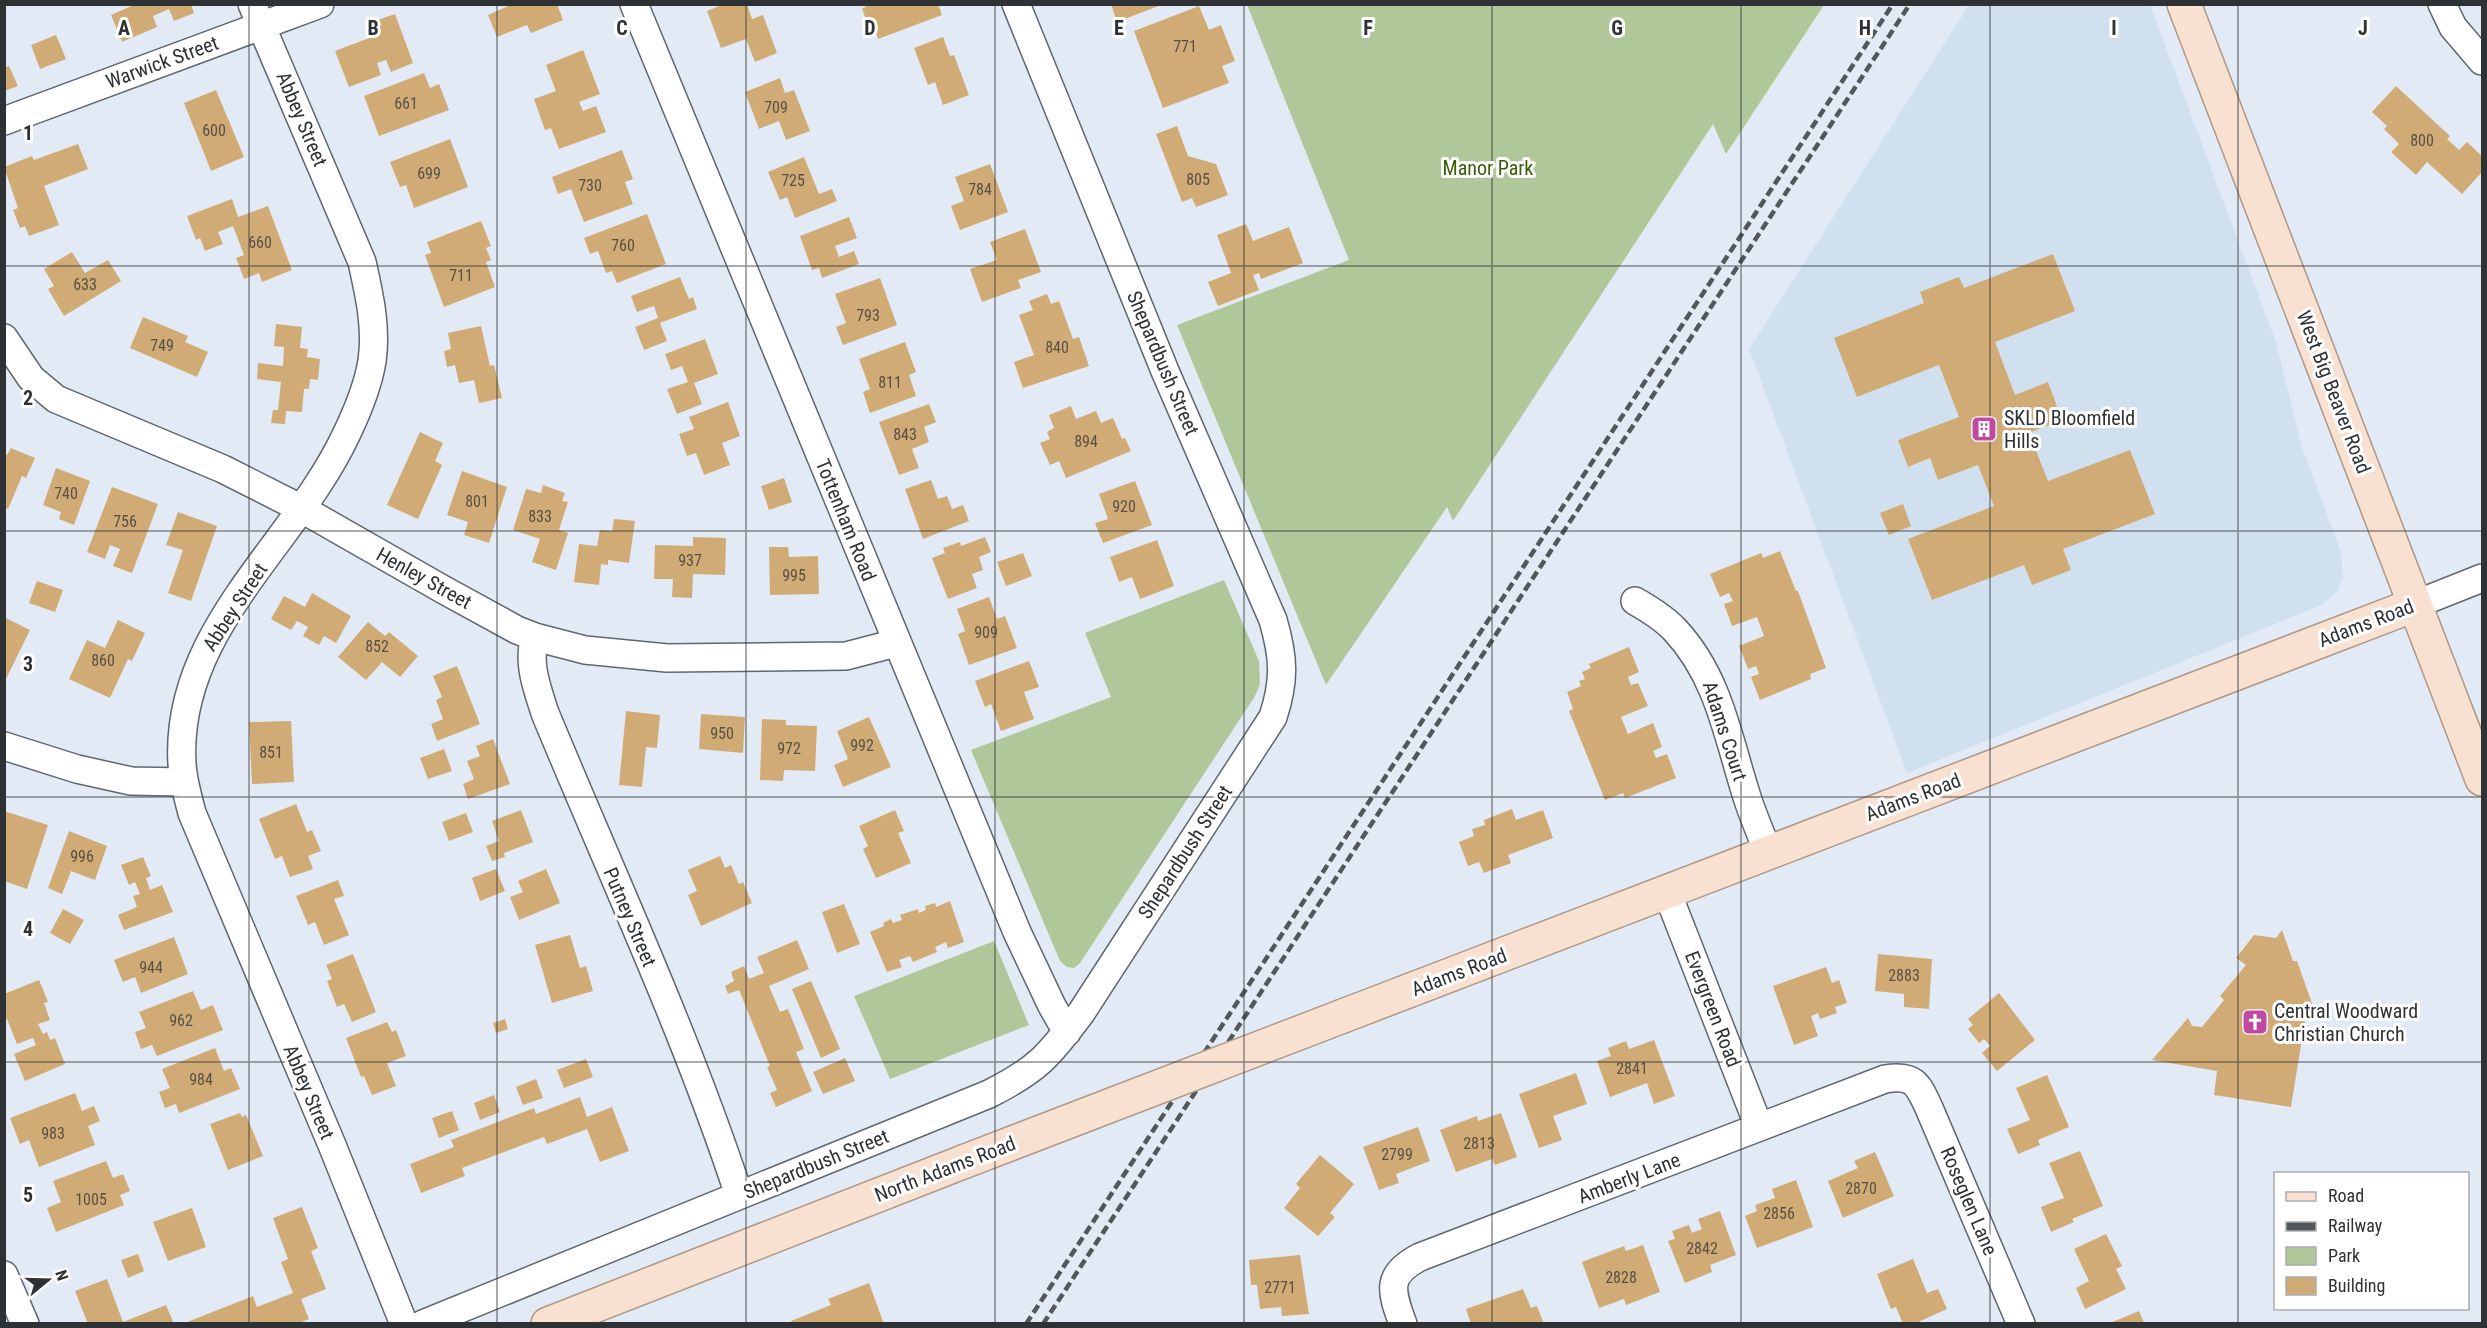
<svg xmlns="http://www.w3.org/2000/svg" width="2487" height="1328" viewBox="0 0 2487 1328" font-family="'Roboto Condensed',sans-serif">
<style>
.built{fill:#d1e0ef}
.green{fill:#b0c79a}
.building{fill:#d1ab76}
.lines{fill:none;stroke-linecap:round;stroke-linejoin:round}
.minor-casing{stroke:#5f676f;stroke-width:30}
.major-casing{stroke:#ae9786;stroke-width:36}
.minor{stroke:#fff;stroke-width:27}
.major{stroke:#f8e1d1;stroke-width:33}
.rail{stroke:#52575c;stroke-width:4.5;stroke-dasharray:9 4.5;stroke-linecap:butt}
.major-bridge-casing{stroke:#ae9786;stroke-width:36;stroke-linecap:butt}
.major-bridge{stroke:#f8e1d1;stroke-width:33}
.grid{fill:none;stroke:#2e3235;stroke-width:1.5;stroke-opacity:0.55}
.labels{text-anchor:middle;stroke-width:6;stroke-linejoin:round;paint-order:stroke}
.number-label{font-size:16px;fill:#575045}
.street-label{font-size:20px;fill:#2e3235;stroke:#fff}
.park-label{font-size:20px;fill:#3b5c07;stroke:#fff}
.poi-label{font-size:20px;fill:#2e3235;stroke:#fff;text-anchor:start}
.grid-label{font-size:20px;text-anchor:middle;font-weight:bold;fill:#2e3235;stroke:#fff;stroke-width:6;stroke-linejoin:round;paint-order:stroke}
</style>
<rect width="100%" height="100%" fill="#e2ebf5"/>
<path class="built" d="M1969 5H2150L2276 342 2302 447 2341 552 2343 576 2338 591 2322 605 1907 773 1749 349Z"/>
<path class="green" d="M1247 5H1824L1726 154 1713 124 1453 521 1447 507 1326 685 1177 325 1349 260Z
M1224 580 1259 661 1260 684 1255 696 1080 963 1074 968 1067 967 1060 961 971 750 1111 697 1085 633Z
M994 941 1029 1025 890 1079 854 996Z"/>
<path class="building" d="M136 4H191L194 13 174 21 169 9 153 16 157 27 122 42 111 15Z
M513 4H557L563 20 531 33 527 25 497 37 488 15Z
M724 4H747L752 19 763 15 777 53 755 62 746 39 721 48 707 11Z
M865 4H938L942 15 878 39 873 24 868 26 862 8 866 7Z
M1111 4H1161V5L1117 22Z
M1199 6 1209 30 1221 25 1235 61 1222 66 1229 83 1163 108 1134 31Z
M395 14 413 63 391 72 386 60 377 63 381 75 349 87 335 51 377 35 372 22Z
M56 35 66 59 40 69 31 45Z
M943 37 950 56 954 55 969 95 943 105 935 82 928 85 914 48Z
M583 50 600 94 579 102 583 111 596 106 606 132 559 149 551 128 545 130 534 99 556 91 546 65Z
M9 66 18 86 4 91V68Z
M424 73 430 88 439 84 449 110 379 136 364 96Z
M780 78 785 93 794 90 810 131 786 140 779 121 759 129 745 92Z
M2396 86 2450 136 2447 139 2459 150 2467 142 2482 156V172L2462 194 2427 162 2416 175 2391 152 2399 144 2384 129 2387 126 2372 112Z
M216 90 244 157 211 171 184 103Z
M1177 126 1188 156 1216 164 1228 195 1196 207 1192 198 1182 202 1156 134Z
M450 139 468 187 414 208 406 185 400 187 390 162Z
M78 144 88 169 44 186 59 225 29 236 25 226 20 228 13 210 18 208 4 167 32 156 34 160Z
M622 150 633 179 625 182 633 204 584 222 571 189 558 194 552 177Z
M804 157 819 194 832 189 837 201 795 218 787 197 780 200 768 172Z
M990 164 1008 212 960 230 951 206 964 201 955 177Z
M232 199 238 217 268 206 292 270 262 282 259 273 244 279 236 258 244 255 233 226 218 232 223 244 205 251 200 238 196 240 187 216Z
M647 214 666 264 617 283 612 271 606 273 598 251 590 254 584 238Z
M849 217 857 238 835 246 839 257 854 251 859 264 822 278 819 268 812 270 800 236Z
M481 221 491 246 486 248 491 260 486 262 495 287 444 307 425 255 431 253 427 242Z
M1246 224 1253 241 1289 227 1303 263 1261 279 1259 273 1253 275 1259 290 1218 306 1208 282 1231 273 1217 235Z
M1025 229 1041 272 1018 280 1021 288 982 302 970 269 997 260 990 242Z
M72 252 85 273 108 260 121 281 64 316 48 289 54 286 44 269Z
M2053 254 2075 311 1995 342 2015 395 2048 382 2062 420 2029 433 2048 481 2130 450 2155 514 2063 549 2071 570 2032 585 2024 565 1932 600 1908 539 1994 506 1978 465 1938 480 1930 458 1908 467 1898 440 1959 417 1939 365 1857 397 1834 338 1924 303 1920 292 1959 277 1964 288Z
M680 277 689 299 693 297 697 309 660 323 667 341 644 350 635 327 658 318 654 306 637 312 631 296Z
M880 278 897 325 843 345 836 327 846 323 835 294Z
M1047 294 1051 304 1059 301 1073 339 1079 337 1089 366 1023 388 1014 362 1034 355 1019 315 1033 310 1029 301Z
M143 317 188 336 185 342 208 352 197 377 130 348Z
M276 324 302 327 300 348 308 349 307 357 320 359 318 380 310 379 309 389H304L302 412 286 411 285 424 271 423 273 410H278L281 382 257 379 258 363 283 366 284 347 274 346Z
M481 326 490 366 494 365 502 398 479 403 474 380 459 383 455 365 447 367 444 351 451 349 448 333Z
M705 339 718 374 694 383 702 404 677 414 667 389 688 382 682 366 671 370 665 354Z
M905 342 916 372 909 375 916 396 870 413 863 392 870 389 859 359Z
M728 402 740 436 722 443 730 465 704 475 696 453 687 456 679 434 694 429 689 417Z
M929 404 936 422 924 427 929 442 912 449 919 468 899 475 879 422Z
M1071 406 1076 419 1096 411 1101 423 1113 418 1122 439 1125 438 1131 451 1066 478 1059 461 1050 465 1040 443 1050 439 1047 432 1054 428 1049 415Z
M420 432 443 443 435 461 442 465 418 519 387 505Z
M11 448 35 458 26 478 22 476 8 509 4 507V454L7 455Z
M56 468 90 481 74 525 59 519 61 512 43 505Z
M462 471 507 487 489 543 464 535 468 522 447 515Z
M784 478 792 502 769 510 761 486Z
M931 480 938 499 947 496 952 509 963 505 969 521 923 539 905 489Z
M1135 481 1152 525 1103 543 1095 523 1108 519 1099 494Z
M543 485 565 493 562 501 568 502 559 530 568 533 556 570 532 562 540 539 513 530 526 489 541 493Z
M112 487 158 504 132 573 113 566 120 549 110 545 105 559 87 552Z
M1903 504 1911 526 1889 535 1880 513Z
M178 512 217 526 191 601 168 593 183 550 166 545Z
M614 519 635 521 629 563 608 560V565L601 564 599 585 574 582 579 544 597 546 600 530 612 531Z
M693 537 726 538 725 575 693 574 692 598 672 597 673 579H654L655 545 693 546Z
M985 537 991 552 979 557 983 570 972 574 977 588 948 599 932 558 945 553 943 548 960 542 961 546Z
M1157 540 1174 586 1140 599 1132 577 1119 582 1110 557Z
M769 547H788L789 557 818 556 819 594 770 595Z
M1780 551 1796 591H1798L1826 668 1810 674 1811 679 1760 700 1751 677 1759 674 1756 666 1748 669 1739 646 1764 636 1757 617 1732 626 1724 604 1733 601 1729 593 1720 597 1710 574 1761 553 1763 558Z
M1023 553 1032 576 1006 586 997 562Z
M37 581 63 590 55 612 29 603Z
M312 593 351 616 336 643 324 636 319 645 303 636 308 627 297 621 291 630 271 619 284 596 305 607Z
M989 597 997 619 1005 616 1017 648 969 665 958 634 965 631 957 609Z
M4 617 30 630 4 683Z
M118 620 145 633 132 661 128 659 110 698 69 679 87 640 105 648Z
M368 622 385 636 389 632 418 656 400 677 382 662 366 680 338 657Z
M1629 647 1639 672 1628 677 1631 685 1638 683 1648 706 1621 717 1628 734 1653 723 1662 747 1653 751 1656 758 1667 754 1676 778 1625 798 1623 793 1605 800 1569 711 1573 709 1567 692 1581 686 1579 681 1585 679 1582 672 1591 668 1589 664Z
M1029 661 1039 687 1024 692 1034 719 1001 731 991 704 985 707 975 681Z
M457 666 480 724 437 741 431 724 443 719 436 700 442 697 433 676Z
M626 711 660 715 657 748 646 747 642 787 619 785Z
M701 714 745 717 743 753 699 749Z
M869 717 891 767 843 787 834 765 848 759 837 731Z
M762 719 786 720V725L817 726 815 771 784 770 783 781 760 780Z
M291 721 294 782 252 784 249 722Z
M493 739 510 784 468 799 463 784 474 779 467 761 480 756 476 746Z
M444 749 452 771 428 779 420 758Z
M296 804 307 832 312 830 321 851 308 856 313 869 290 877 282 856 275 859 259 819Z
M1512 809 1516 820 1543 810 1553 838 1508 855 1511 863 1484 873 1479 862 1468 866 1459 842 1474 836 1472 829 1485 825 1484 820Z
M521 810 533 842 504 853 505 857 492 861 486 846 499 841 492 821Z
M895 810 904 831 898 833 911 863 876 878 863 849 868 846 859 826Z
M4 811 48 825 27 889 4 881Z
M466 813 473 832 449 841 442 822Z
M69 831 107 846 95 880 71 871 62 894 48 888Z
M720 856 725 868 731 865 739 884 743 882 752 903 701 926 688 895 697 891 688 870Z
M143 857 151 876 146 878 150 890 162 885 173 912 124 930 118 915 137 907 133 896 140 894 135 882 129 885 121 865Z
M496 869 505 891 480 901 472 878Z
M546 869 560 903 519 920 510 897 523 892 518 881Z
M338 880 344 896 334 899 349 935 324 945 315 922 308 925 296 896Z
M950 901 964 942 948 948 946 942 935 947 937 952 913 962 910 956 899 960 902 967 887 972 870 932 884 926 883 923 891 919 893 923 902 920 900 915 918 909 919 913 926 910 925 906 935 903 936 907Z
M844 904 860 944 837 953 822 912Z
M63 909 84 920 70 944 50 933Z
M2282 930 2293 961H2297L2314 1009 2306 1014 2291 1107 2214 1095 2217 1071 2152 1060 2188 1018 2192 1026 2202 1027 2224 1000 2220 996 2246 965 2236 958 2254 935 2276 938Z
M570 935 580 968 586 966 593 991 552 1003 535 945Z
M174 937 188 974 141 993 135 977 123 982 114 960Z
M797 940 809 969 769 986 780 1012 788 1009 804 1049 796 1052 812 1091 776 1107 770 1093 777 1090 767 1067 770 1066 739 990 728 994 725 986 734 981 731 972 744 966 749 979 764 973 757 957Z
M353 954 376 1012 352 1022 344 1004 337 1007 327 981 332 979 326 965Z
M1878 954 1932 959 1929 1009 1904 1007V994L1875 991Z
M1826 967 1832 983 1839 980 1847 1003 1835 1007 1837 1013 1820 1019 1818 1013 1811 1016 1818 1036 1794 1045 1773 986Z
M39 980 48 1002 44 1003 50 1020 38 1024 43 1034 47 1032 50 1040 55 1038 65 1064 25 1081 14 1054 36 1045 33 1038 17 1044 7 1019H4V994Z
M811 981 840 1049 821 1058 792 989Z
M193 991 201 1010 213 1005 223 1030 157 1056 152 1045 141 1049 135 1032 146 1028 139 1012Z
M1999 993 2035 1040 1997 1071 1982 1053 1990 1046 1984 1039 1979 1043 1968 1029 1973 1025 1968 1019Z
M505 1019 508 1029 496 1033 493 1023Z
M387 1022 392 1032 396 1030 406 1056 387 1063 396 1086 372 1095 364 1076 361 1077 346 1038Z
M1654 1040 1675 1096 1654 1104 1647 1083 1610 1097 1597 1061 1611 1056 1608 1048 1626 1041 1629 1049Z
M215 1048 224 1071 231 1068 240 1089 179 1113 176 1104 165 1108 159 1092 170 1088 162 1069Z
M845 1058 855 1081 823 1094 813 1072Z
M586 1059 593 1077 564 1088 557 1070Z
M1576 1073 1587 1104 1553 1116 1562 1140 1539 1148 1519 1094Z
M2047 1075 2069 1127 2038 1140 2040 1145 2018 1154 2007 1129 2030 1120 2016 1088Z
M536 1079 543 1098 523 1105 516 1087Z
M75 1093 82 1111 94 1106 100 1121 88 1126 95 1145 39 1167 29 1140 20 1144 10 1118Z
M494 1095 500 1112 480 1120 474 1103Z
M580 1097 587 1117 612 1107 629 1151 600 1162 587 1129 547 1144 544 1137 462 1168 465 1176 421 1193 410 1164 454 1147 451 1140 534 1108 536 1114Z
M452 1111 459 1130 439 1138 432 1118Z
M240 1113 242 1117 246 1115 263 1156 228 1170 210 1124Z
M1501 1113 1517 1157 1495 1165 1492 1159 1456 1172 1440 1130 1477 1116 1478 1121Z
M1418 1127 1430 1161 1396 1174 1399 1183 1379 1190 1363 1147Z
M2080 1151 2103 1206 2072 1219 2074 1222 2051 1232 2041 1207 2064 1198 2049 1163Z
M1875 1152 1894 1196 1843 1218 1828 1181 1858 1168 1854 1161Z
M1320 1155 1354 1184 1330 1213 1335 1217 1318 1236 1284 1208 1300 1188 1296 1184Z
M106 1161 113 1178 123 1174 130 1191 120 1195 124 1205 56 1232 47 1208 61 1202 53 1181Z
M1796 1180 1813 1227 1757 1248 1745 1216 1757 1211 1755 1205 1775 1198 1772 1189Z
M302 1207 318 1248 311 1251 326 1289 301 1299 309 1319 297 1324H182L253 1296 257 1307 293 1293 281 1262 288 1259 273 1218Z
M192 1208 206 1247 168 1261 153 1222Z
M1720 1211 1736 1255 1710 1265 1712 1272 1685 1283 1668 1241 1675 1239 1672 1231 1689 1225 1692 1233 1702 1229 1698 1219Z
M2106 1234 2122 1266 2116 1269 2126 1289 2085 1309 2076 1288 2089 1281 2074 1249Z
M1643 1245 1660 1292 1626 1305 1624 1299 1599 1308 1582 1262 1624 1246 1626 1251Z
M138 1254 144 1271 128 1278 121 1260Z
M1300 1255 1309 1314 1282 1316 1281 1307 1260 1309 1257 1285H1251L1249 1260Z
M1913 1259 1927 1293 1938 1289 1947 1309 1914 1324H1903L1896 1307 1891 1309 1877 1274Z
M107 1279 123 1322 166 1305 174 1324H88L75 1291Z
M869 1283 884 1324H792L791 1321 831 1305 828 1299Z
M1523 1289 1531 1308 1537 1306 1544 1324H1471L1466 1309Z
M2139 1311 2144 1323H2110Z"/>
<g class="lines">
<g class="minor-casing">
<path id="minor" d="M252 4 362 262C369 293 377 328 372 361 368 386 358 410 347 433 295 545 174 630 182 764 183 781 188 797 192 813L332 1145 404 1324
M634 4 1017 932 1052 1006 1067 1032
M2442 4 2453 27 2482 61
M4 121 320 4
M4 338 31 378 56 399 223 469 302 509 444 590 517 630 535 637 585 650 667 658 846 656 896 643
M1635 601C1649 609 1664 618 1675 630 1719 677 1728 738 1747 797 1753 816 1761 834 1768 852
M2414 605 2482 578
M535 637C527 663 537 688 545 713 611 873 685 1031 739 1195
M4 746 77 769 131 781 184 782
M1667 892 1759 1127
M4 1275 25 1324
M423 1324 989 1094C1037 1070 1049 1056 1081 1013L1273 717C1285 680 1284 658 1273 620L1165 371 1016 4
M1403 1324C1391 1291 1385 1275 1420 1257L1885 1079C1914 1074 1918 1084 1929 1108L2021 1324"/>
</g>
<g class="major-casing">
<path id="major" d="M2184 4 2482 779
M1343 1016 2414 605
M548 1324 963 1162"/>
</g>
<use href="#minor" class="minor"/>
<use href="#major" class="major"/>
<path class="rail" d="M1026 1324 1893 4
M1043 1324 1910 4"/>
<g class="major-bridge-casing">
<path id="major-bridge" d="M963 1162 1343 1016"/>
</g>
<use href="#major-bridge" class="major-bridge"/>
</g>
<path class="grid" d="M249 4V1324M497 4V1324M746 4V1324M995 4V1324M1244 4V1324M1492 4V1324M1741 4V1324M1990 4V1324M2238 4V1324M4 266H2482M4 531H2482M4 797H2482M4 1062H2482"/>
<defs>
<g id="building-square" transform="scale(1.35)"><rect x="-9" y="-9" width="18" height="18" rx="4" fill="#c04aa1" stroke="#fff"/><path d="M-4-6H4V6H1V3H-1V6H-4ZM-2.5-4.3h1.7v1.8h-1.7ZM.8-4.3h1.7v1.8H.8ZM-2.5-1h1.7V.8h-1.7ZM.8-1h1.7V.8H.8Z" fill="#fff"/></g>
<g id="church-square" transform="scale(1.35)"><rect x="-9" y="-9" width="18" height="18" rx="4" fill="#c04aa1" stroke="#fff"/><path d="M-1.2-6h2.4v3.5h3.3v2.4h-3.3V6h-2.4V-.1h-3.3v-2.4h3.3Z" fill="#fff"/></g>
</defs>
<g fill-rule="evenodd">
<use href="#building-square" x="1984" y="429"/>
<use href="#church-square" x="2255" y="1022"/>
</g>
<g class="labels">
<g class="number-label">
<text x="1185" y="52">771</text>
<text x="406" y="109">661</text>
<text x="776" y="113">709</text>
<text x="214" y="136">600</text>
<text x="2422" y="146">800</text>
<text x="429" y="179">699</text>
<text x="1198" y="185">805</text>
<text x="793" y="186">725</text>
<text x="590" y="191">730</text>
<text x="980" y="195">784</text>
<text x="260" y="248">660</text>
<text x="623" y="251">760</text>
<text x="461" y="281">711</text>
<text x="85" y="290">633</text>
<text x="868" y="321">793</text>
<text x="162" y="351">749</text>
<text x="1057" y="353">840</text>
<text x="890" y="388">811</text>
<text x="905" y="440">843</text>
<text x="1086" y="447">894</text>
<text x="66" y="499">740</text>
<text x="477" y="507">801</text>
<text x="1124" y="512">920</text>
<text x="540" y="522">833</text>
<text x="125" y="527">756</text>
<text x="690" y="566">937</text>
<text x="794" y="581">995</text>
<text x="986" y="638">909</text>
<text x="377" y="652">852</text>
<text x="103" y="666">860</text>
<text x="722" y="739">950</text>
<text x="862" y="751">992</text>
<text x="789" y="754">972</text>
<text x="271" y="758">851</text>
<text x="82" y="862">996</text>
<text x="151" y="973">944</text>
<text x="1904" y="981">2883</text>
<text x="181" y="1026">962</text>
<text x="1632" y="1074">2841</text>
<text x="201" y="1085">984</text>
<text x="53" y="1139">983</text>
<text x="1479" y="1149">2813</text>
<text x="1397" y="1160">2799</text>
<text x="1861" y="1194">2870</text>
<text x="91" y="1205">1005</text>
<text x="1779" y="1219">2856</text>
<text x="1702" y="1254">2842</text>
<text x="1621" y="1283">2828</text>
<text x="1280" y="1293">2771</text>
</g>
<g class="street-label">
<text transform="translate(162 62) rotate(-20)" y="7">Warwick Street</text>
<text transform="translate(302 119) rotate(67)" y="7">Abbey Street</text>
<text transform="translate(1163 363) rotate(67)" y="7">Shepardbush Street</text>
<text transform="translate(2334 392) rotate(69)" y="7">West Big Beaver Road</text>
<text transform="translate(846 520) rotate(68)" y="7">Tottenham Road</text>
<text transform="translate(424 578) rotate(29)" y="7">Henley Street</text>
<text transform="translate(235 607) rotate(-57)" y="7">Abbey Street</text>
<text transform="translate(2366 623) rotate(-21)" y="7">Adams Road</text>
<text transform="translate(1725 731) rotate(72)" y="7">Adams Court</text>
<text transform="translate(1913 797) rotate(-21)" y="7">Adams Road</text>
<text transform="translate(1185 852) rotate(-57)" y="7">Shepardbush Street</text>
<text transform="translate(630 917) rotate(67)" y="7">Putney Street</text>
<text transform="translate(1459 972) rotate(-21)" y="7">Adams Road</text>
<text transform="translate(1713 1009) rotate(69)" y="7">Evergreen Road</text>
<text transform="translate(309 1092) rotate(67)" y="7">Abbey Street</text>
<text transform="translate(816 1164) rotate(-22)" y="7">Shepardbush Street</text>
<text transform="translate(945 1169) rotate(-21)" y="7">North Adams Road</text>
<text transform="translate(1629 1178) rotate(-21)" y="7">Amberly Lane</text>
<text transform="translate(1969 1201) rotate(67)" y="7">Roseglen Lane</text>
</g>
<g class="park-label">
<text x="1488" y="175">Manor Park</text>
</g>
<g class="poi-label">
<text x="2004" y="425">SKLD Bloomfield<tspan x="2004" dy="23">Hills</tspan></text>
<text x="2274" y="1018">Central Woodward<tspan x="2274" dy="23">Christian Church</tspan></text>
</g>
</g>
<g class="grid-label">
<text x="124" y="35">A</text>
<text x="373" y="35">B</text>
<text x="622" y="35">C</text>
<text x="870" y="35">D</text>
<text x="1119" y="35">E</text>
<text x="1368" y="35">F</text>
<text x="1617" y="35">G</text>
<text x="1865" y="35">H</text>
<text x="2114" y="35">I</text>
<text x="2363" y="35">J</text>
<text x="28" y="140">1</text>
<text x="28" y="405">2</text>
<text x="28" y="671">3</text>
<text x="28" y="936">4</text>
<text x="28" y="1202">5</text>
</g>
<rect width="2487" height="1328" fill="none" stroke="#2e3235" stroke-width="12"/>
<rect x="2274" y="1172" width="195" height="138" fill="#ffffff" stroke="#abadae" stroke-width="1.5"/>
<rect x="2286" y="1192" width="30" height="9" fill="#f8e1d1" stroke="#abadae" stroke-width="1.5"/>
<text x="2328" y="1202" font-size="18" fill="#2e3235">Road</text>
<rect x="2286" y="1222" width="30" height="9" fill="#52575c" stroke="#abadae" stroke-width="1.5"/>
<text x="2328" y="1232" font-size="18" fill="#2e3235">Railway</text>
<rect x="2286" y="1247" width="30" height="18" fill="#b0c79a" stroke="#abadae" stroke-width="1.5"/>
<text x="2328" y="1262" font-size="18" fill="#2e3235">Park</text>
<rect x="2286" y="1277" width="30" height="18" fill="#d1ab76" stroke="#abadae" stroke-width="1.5"/>
<text x="2328" y="1292" font-size="18" fill="#2e3235">Building</text>
<g transform="translate(48 1280) rotate(71)" stroke="#ffffff" stroke-width="4.5" paint-order="stroke">
<path d="M0-4.5L10 22L0 15L-10 22Z" fill="#2e3235"/>
<text y="-9" font-size="16" font-weight="bold" text-anchor="middle" fill="#2e3235">N</text>
</g>
</svg>
